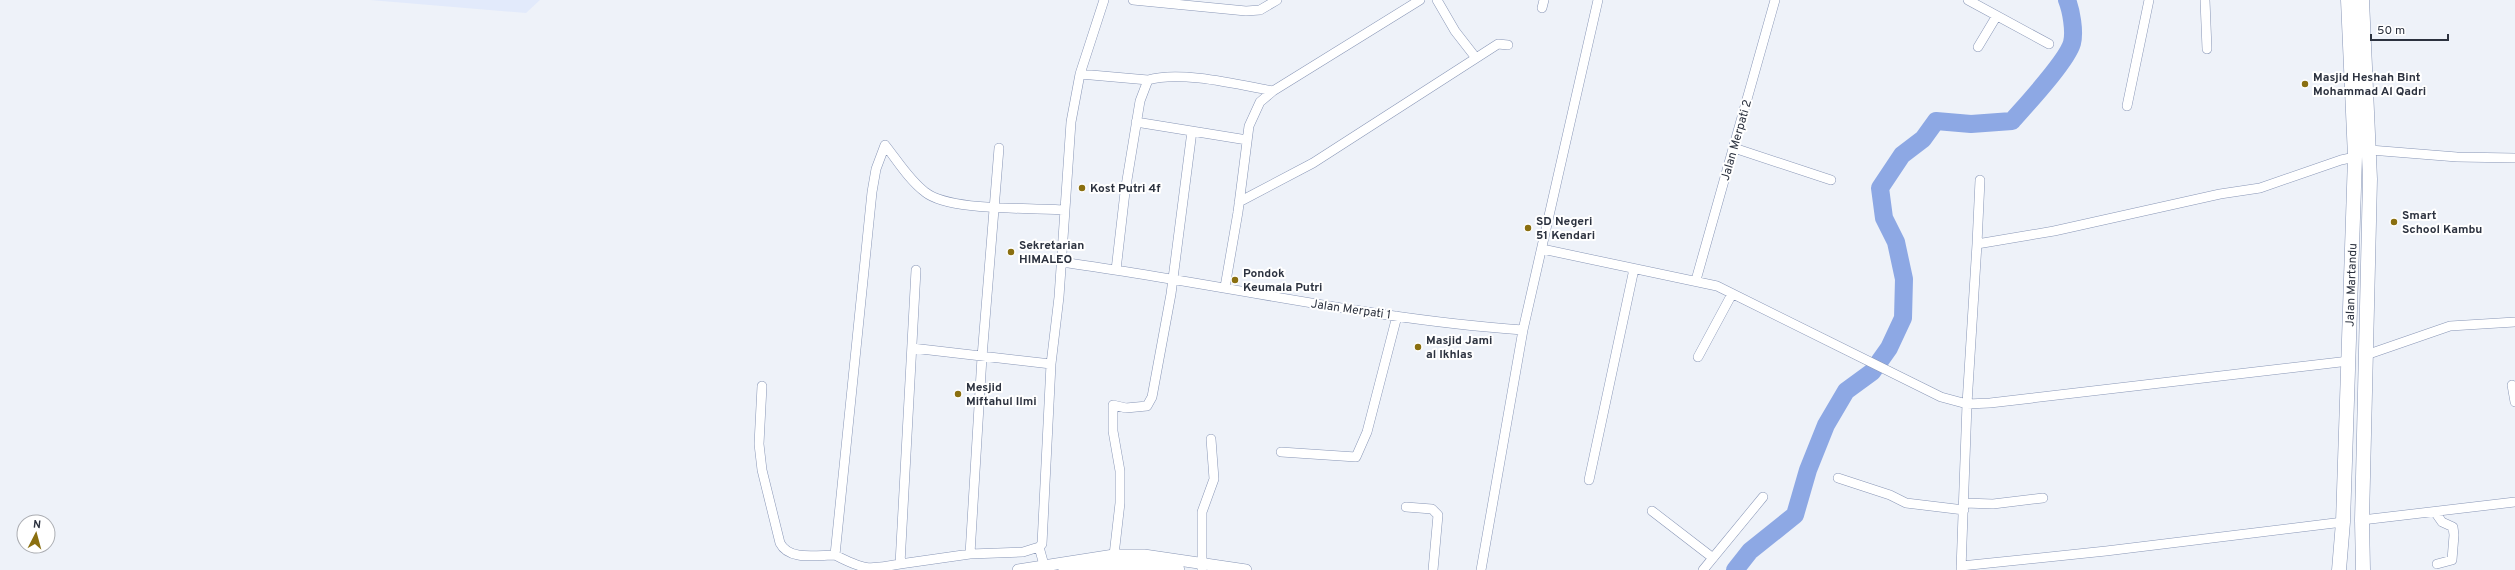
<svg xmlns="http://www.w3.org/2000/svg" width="2515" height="570" viewBox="0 0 2515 570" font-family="Overpass,sans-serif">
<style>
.built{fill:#e2eafb}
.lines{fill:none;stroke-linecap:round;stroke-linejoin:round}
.river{stroke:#8da8e4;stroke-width:18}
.minor-casing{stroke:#8896b6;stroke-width:10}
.tertiary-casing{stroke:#8896b6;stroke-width:12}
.trunk-casing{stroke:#8896b6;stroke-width:15}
.minor{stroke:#fff;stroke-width:9}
.tertiary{stroke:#fff;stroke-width:11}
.trunk{stroke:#fff;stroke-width:14}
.poi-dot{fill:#8a6f10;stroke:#fff;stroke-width:1.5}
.labels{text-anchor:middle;stroke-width:4;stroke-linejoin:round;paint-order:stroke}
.poi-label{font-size:12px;font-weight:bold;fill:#2c323f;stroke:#fff;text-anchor:start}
.street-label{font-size:12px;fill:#2c323f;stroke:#fff}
</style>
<rect width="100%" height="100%" fill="#eef2f9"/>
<path class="built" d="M370 0H540L526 13Z"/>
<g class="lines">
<path class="river" d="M1735 570 1750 551 1795 515 1808 470 1826 425 1846 391 1872 372 1889 348 1903 318 1904 279 1896 242 1884 218 1880 188 1902 155 1923 139 1936 121 1971 124 2012 121C2026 105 2067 61 2072 43 2075 31 2071 10 2067 0"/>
<g class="minor-casing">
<path id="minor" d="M1133 0 1246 11 1260 10 1277 0
M1437 0 1455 31 1476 58
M1968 0 2049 44
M2205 0 2207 49
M1542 8 1544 0
M1978 47 1996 17
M1080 74 1148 80
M2127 106 2149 0
M1136 122 1247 140
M1734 148 1831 180
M2370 150 2457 157 2515 158
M1239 202 1313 163 1498 44 1508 45
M1977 244 1980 180
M1542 249 1717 286 1941 397 1967 404 1990 403 2349 361
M1061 262C1216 283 1368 319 1523 330
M916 270 900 564C868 570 864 570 835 555L872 192 876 169 885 145C897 160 909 180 925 192 950 212 1030 207 1064 210
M1116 270 1125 192 1140 101 1148 80C1180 70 1240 85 1273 91L1420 0
M1696 280 1775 0
M1225 287 1238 212 1249 126 1260 102 1273 91
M912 348 1051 364
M2366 355 2450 326 2515 322
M1698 357 1732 294
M2512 385 2515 402
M762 386 759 444 762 470 780 543C789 561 817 555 835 555
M1281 452 1356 457 1367 432 1397 316
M1838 478 1890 495 1906 503 1964 510
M1589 480 1634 269
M1965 503 1993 504 2043 498
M1406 507 1432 509 1438 515 1433 570
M1652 511 1713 558
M2435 512 2442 522 2453 527 2454 535 2452 560 2437 564
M2362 520 2515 502
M1039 547 1044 565
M970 554 982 357 999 148
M1114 555 1120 503V471L1113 431V405L1126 408 1147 406 1152 397 1171 294 1192 131
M900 564 970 554 1023 552 1039 547 1042 544 1051 364 1059 297 1071 122 1080 74 1104 0
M1961 566 2106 551 2343 522
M1202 570V512L1214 479 1211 439
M1481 570 1523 330 1598 0
M1703 570 1763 497
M1961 570 1967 404 1977 244 2054 231 2220 194 2260 188 2341 160 2355 157"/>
</g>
<g class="tertiary-casing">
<path id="tertiary" d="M1018 570 1114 555H1144L1246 570
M1064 570C1105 562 1138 564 1179 570"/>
</g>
<g class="trunk-casing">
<path id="trunk" d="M2362 0 2370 179 2362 520 2363 570
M2339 570 2343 522 2355 157 2348 0"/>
</g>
<use href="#minor" class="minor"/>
<use href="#tertiary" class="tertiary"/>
<use href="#trunk" class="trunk"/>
</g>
<g class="poi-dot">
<circle cx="2305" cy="84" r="4"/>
<circle cx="1082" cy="188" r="4"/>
<circle cx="2394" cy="222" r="4"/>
<circle cx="1528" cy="228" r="4"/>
<circle cx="1011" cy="252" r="4"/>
<circle cx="1235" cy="280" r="4"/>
<circle cx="1418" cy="347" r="4"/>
<circle cx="958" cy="394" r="4"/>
</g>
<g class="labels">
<g class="poi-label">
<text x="2313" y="81">Masjid Heshah Bint<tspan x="2313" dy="14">Mohammad Al Qadri</tspan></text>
<text x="1090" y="192">Kost Putri 4f</text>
<text x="2402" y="219">Smart<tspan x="2402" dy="14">School Kambu</tspan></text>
<text x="1536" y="225">SD Negeri<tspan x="1536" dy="14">51 Kendari</tspan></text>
<text x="1019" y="249">Sekretarian<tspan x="1019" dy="14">HIMALEO</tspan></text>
<text x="1243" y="277">Pondok<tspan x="1243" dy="14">Keumala Putri</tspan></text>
<text x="1426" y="344">Masjid Jami<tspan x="1426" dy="14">al Ikhlas</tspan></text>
<text x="966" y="391">Mesjid<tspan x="966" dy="14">Miftahul Ilmi</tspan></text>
</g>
<g class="street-label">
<text transform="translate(1736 140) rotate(-74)" y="4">Jalan Merpati 2</text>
<text transform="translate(2351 285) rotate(-88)" y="4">Jalan Martandu</text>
<text transform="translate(1351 309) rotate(8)" y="4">Jalan Merpati 1</text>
</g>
</g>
<g transform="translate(36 534) rotate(6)"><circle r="19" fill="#ffffff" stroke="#abadb2"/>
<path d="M0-3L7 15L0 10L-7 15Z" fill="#8a6f10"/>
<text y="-6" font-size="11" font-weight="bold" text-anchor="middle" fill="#2c323f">N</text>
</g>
<path d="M2371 34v6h77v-6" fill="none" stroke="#2c323f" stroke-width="2"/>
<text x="2377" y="34" font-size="12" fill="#2c323f" stroke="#ffffff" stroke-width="3" paint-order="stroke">50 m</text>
</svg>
